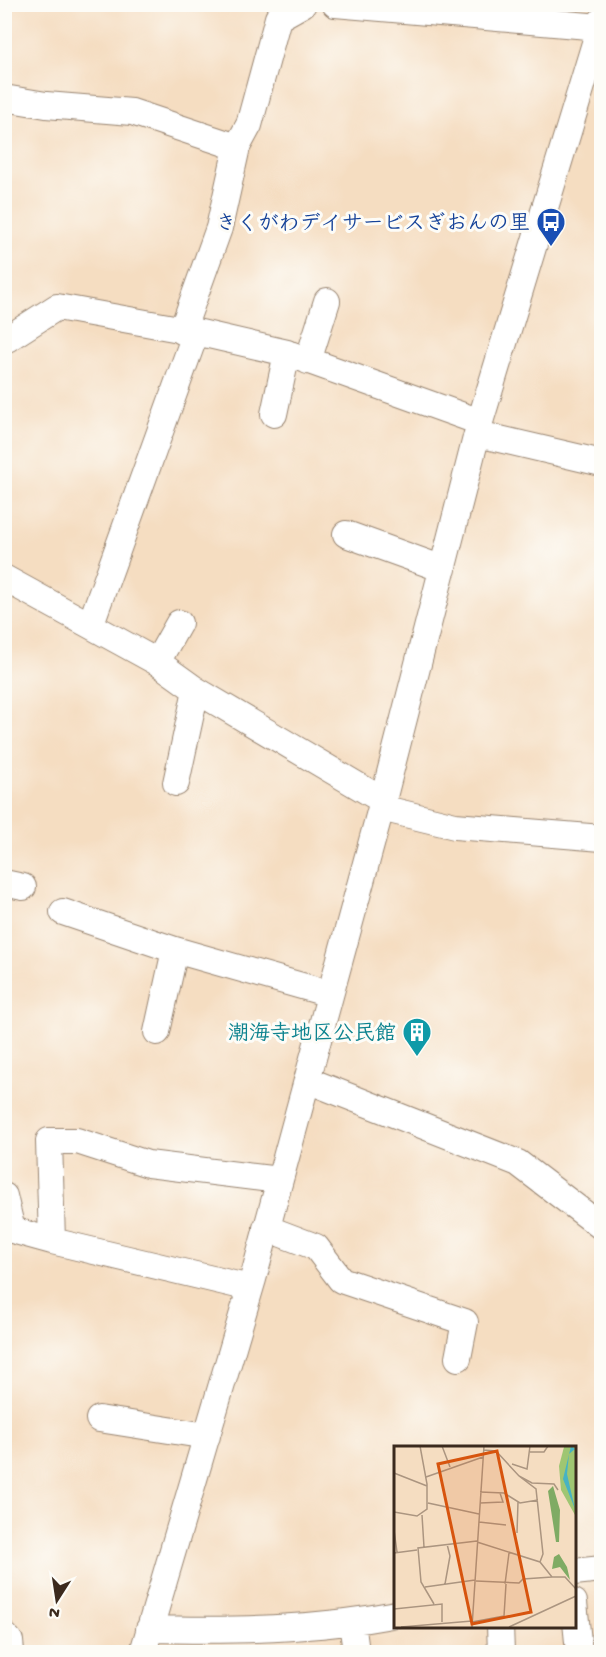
<svg xmlns="http://www.w3.org/2000/svg" width="606" height="1657" viewBox="0 0 606 1657" font-family="'Gochi Hand','Klee One',sans-serif">
<style>
.lines{fill:none;stroke-linecap:round;stroke-linejoin:round}
.minor-casing{stroke:#988470;stroke-width:28}
.minor{stroke:#fff;stroke-width:26}
.labels{text-anchor:middle;stroke-width:6;stroke-linejoin:round;paint-order:stroke}
.transit-label{font-size:21px;font-weight:bold;fill:#164399;stroke:#fdfcf7;text-anchor:end}
.culture-label{font-size:21px;font-weight:bold;fill:#0d838f;stroke:#fdfcf7;text-anchor:end}
.inset-road{fill:none;stroke:#ab9580;stroke-width:1.5}
.view{fill:#d7540e;fill-opacity:0.15;stroke:#d7540e;stroke-width:3}
.inset-edge{fill:none;stroke:#3b2a1e;stroke-width:3}
</style>
<rect width="100%" height="100%" fill="#fdfcf7"/>
<filter id="ink" filterUnits="userSpaceOnUse"><feTurbulence type="fractalNoise" baseFrequency=".0167" numOctaves="2"/><feDisplacementMap in="SourceGraphic" scale="12" xChannelSelector="R" yChannelSelector="G"/><feConvolveMatrix kernelMatrix="1 2 1 2 8 2 1 2 1" color-interpolation-filters="sRGB"/></filter>
<filter id="wash" filterUnits="userSpaceOnUse"><feTurbulence type="fractalNoise" baseFrequency=".008" numOctaves="4" result="noise"/><feDisplacementMap in="SourceGraphic" scale="24" xChannelSelector="R" yChannelSelector="G"/><feGaussianBlur stdDeviation="1.35" result="paint"/><feColorMatrix in="noise" values="0 0 0 0 0 0 0 0 0 0 0 0 0 0 0 0 0 1.4 0 .05"/><feComposite in="paint" operator="in"/></filter>
<g filter="url(#wash)">
<rect width="100%" height="100%" fill="#f5ddc1"/>
</g>
<g filter="url(#ink)">
<g class="lines">
<g class="minor-casing">
<path id="minor" d="M335 4 600 27
M4 98 46 105 132 112 237 147
M182 331 219 228 237 147 249 125 278 18 303 4
M4 339H7L57 307 196 332 287 353 480 422
M308 361 327 301
M274 414 287 353
M478 434 602 463
M346 534 443 569
M4 578 157 662 196 690 382 800
M91 623 196 332
M157 662 179 623
M176 783 196 690
M381 808 455 826 602 838
M4 883 23 887
M63 912 175 950 330 994
M157 1032 175 950
M307 1080 518 1163 602 1227
M4 1196 12 1230 52 1241 250 1288
M266 1228 316 1247 341 1280 465 1322 458 1358
M52 1241 49 1141H77L148 1164 279 1180
M99 1419 207 1436
M574 1572 602 1569
M574 1602 579 1652
M352 1622 356 1652
M500 1626 501 1652
M149 1629C231 1631 315 1630 396 1614
M4 1635 10 1641 11 1652
M143 1652 253 1279 381 808 480 422 602 20"/>
</g>
<use href="#minor" class="minor"/>
</g>
</g>
<defs>
<g id="bus-pin" transform="scale(1.5)"><path d="M0 17L-7.5 6A9.5 9.5 0 1 1 7.5 6Z" fill="#1a4fb4" stroke="#fdfcf7"/><path d="M-5-6H5V4H4V6H2V4H-2V6H-4V4H-5ZM-3.5-4V0h7V-4ZM-3.5 1.2v1.5H-2V1.2ZM2 1.2v1.5H3.5V1.2Z" fill="#fff"/></g>
<g id="building-pin" transform="scale(1.5)"><path d="M0 17L-7.5 6A9.5 9.5 0 1 1 7.5 6Z" fill="#0f9aa8" stroke="#fdfcf7"/><path d="M-4-6H4V6H1V3H-1V6H-4ZM-2.5-4.3h1.7v1.8h-1.7ZM.8-4.3h1.7v1.8H.8ZM-2.5-1h1.7V.8h-1.7ZM.8-1h1.7V.8H.8Z" fill="#fff"/></g>
</defs>
<g fill-rule="evenodd">
<use href="#bus-pin" x="551" y="222"/>
<use href="#building-pin" x="417" y="1032"/>
</g>
<g class="labels">
<g class="transit-label">
<text x="530" y="229">きくがわデイサービスぎおんの里</text>
</g>
<g class="culture-label">
<text x="396" y="1039">潮海寺地区公民館</text>
</g>
</g>
<g transform="translate(394 1446)">
<rect width="182" height="182" fill="#f5ddc1"/>
<path d="M181 0V69L167 44 165 20 170 1Z" fill="#9fc672"/>
<path d="M159 40 166 64 165 96H162L154 45ZM165 108 173 121 176 134 166 121 158 123 160 111Z" fill="#7fab64"/>
<path d="M177 0 181 3 175 8 173 28 181 63 169 33Z" fill="#47b3c3"/>
<path class="inset-road" d="M48 0 56 21M89 4 102 5 125 30 138 37 160 38 164 44M136 6H150L154 0M118 18 133 23 136 0M0 27 33 40M125 30 142 43 149 108 146 116M32 31 89 11M86 46 110 47 126 57 144 54M34 57 85 68M86 57 109 56 106 47M0 66 23 70 33 63V38L26 0M28 69 30 101M85 76 112 79M0 84 3 106M123 87 124 56M83 96 146 116 158 131H171L182 143M0 107 23 104M82 135 125 137 129 133 158 131M51 138 56 110 53 98M111 138 115 107M31 141 81 134M40 158 27 136 24 102 83 95M0 163 48 158V176M78 176 110 170 112 138M7 181 78 175M78 181 90 0M115 181 182 150"/>
<path class="view" d="M103 5 137 166 78 178 44 18Z"/>
<rect width="182" height="182" class="inset-edge"/>
</g>
<rect width="606" height="1657" fill="none" stroke="#fdfcf7" stroke-width="24"/>
<g transform="translate(57 1600) rotate(192)" stroke="#fdfcf7" stroke-width="4.5" paint-order="stroke">
<path d="M0-4.5L10 22L0 15L-10 22Z" fill="#3b2a1e"/>
<text y="-9" font-size="16" font-weight="bold" text-anchor="middle" fill="#3b2a1e">N</text>
</g>
</svg>
